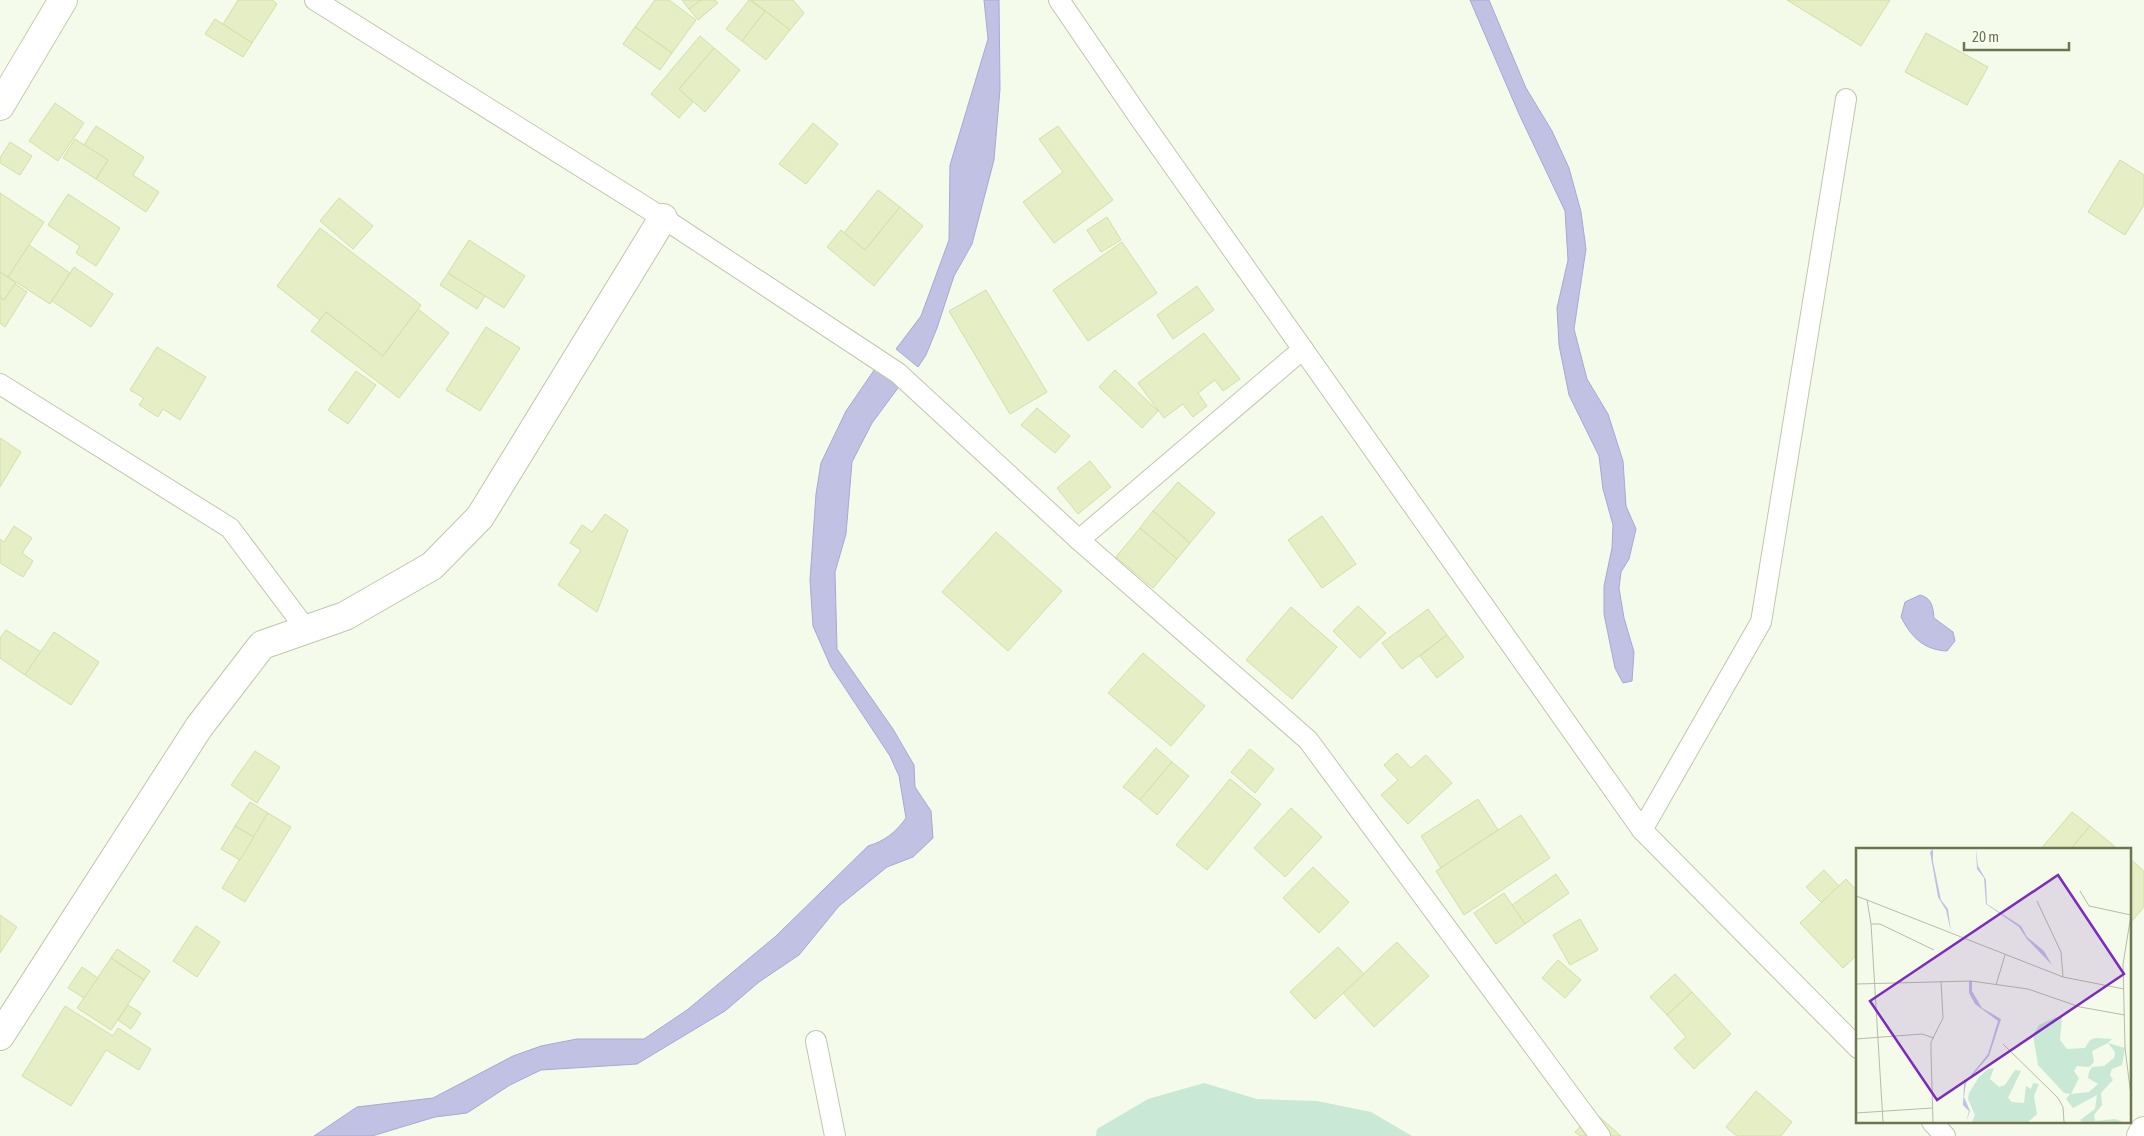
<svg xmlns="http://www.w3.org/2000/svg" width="2144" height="1136" viewBox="0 0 2144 1136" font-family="'Asap Condensed',sans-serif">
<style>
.green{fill:#c9e8d6}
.water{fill:#c0c1e3;stroke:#a7a9d4}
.building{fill:#e5eec4;stroke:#d4dfa6}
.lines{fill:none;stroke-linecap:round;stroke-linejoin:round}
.lane-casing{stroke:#c1c7ab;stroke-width:22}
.street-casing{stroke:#c1c7ab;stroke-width:30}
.secondary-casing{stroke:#c5cdac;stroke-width:30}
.lane{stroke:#fff;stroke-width:20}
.street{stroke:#fff;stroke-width:28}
.secondary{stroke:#fff;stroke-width:28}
.inset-road{fill:none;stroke:#b6bda3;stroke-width:1}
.view{fill:#7b2cbf;fill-opacity:0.15;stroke:#7b2cbf;stroke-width:2.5}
.inset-edge{fill:none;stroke:#6e744f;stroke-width:2.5}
</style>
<rect width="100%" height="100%" fill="#f4fbea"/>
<!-- green -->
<path class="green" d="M1204 1083 1257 1099 1317 1101 1371 1112 1412 1136H1096L1097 1129 1148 1099Z"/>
<!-- water -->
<g class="water">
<path d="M984 0H999L1000 89 994 160 972 244 954 276 937 328 926 355 918 367 896 349 921 316 949 240 950 165 988 39Z"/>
<path d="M1470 0H1489L1526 88 1552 131 1569 168 1581 212 1586 249 1574 329 1587 379 1608 414 1623 461 1626 506 1636 529 1629 559 1621 572 1619 588 1624 618 1634 652 1632 681 1623 683 1615 668 1604 614V586L1612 548 1613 525 1603 489 1599 456 1569 395 1559 345 1557 308 1568 260 1565 211 1519 114Z"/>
<path d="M879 363 901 384 872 423 852 462 846 534 835 572 837 649 893 729 914 765 915 787 931 811 933 838 913 857 887 867 839 906 799 955 759 982 725 1011 637 1064 541 1070 510 1085 467 1113 435 1117 372 1136H314L357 1107 433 1098 513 1056 541 1046 577 1039H644L687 1010 776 936 868 846C885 841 896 832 906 818L899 776 890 756 831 667 813 626 810 580 816 494 821 463 846 411Z"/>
<path d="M1920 595C1932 598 1933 607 1934 618L1953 632 1955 641 1947 651C1924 650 1911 637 1901 617L1905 602Z"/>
</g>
<!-- building -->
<g class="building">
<path d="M238 0H272L277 4 252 43 223 24Z"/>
<path d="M655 0H669L696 20 672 53 635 27Z"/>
<path d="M682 0H701L689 9Z"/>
<path d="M701 0H715L718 3 698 20 689 9Z"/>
<path d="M749 0 765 11 742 41 726 29Z"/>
<path d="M751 0H793L804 13 790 30Z"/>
<path d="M1787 0H1890L1861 46Z"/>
<path d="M765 11 790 30 766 60 742 41Z"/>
<path d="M215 19 252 43 243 57 205 34Z"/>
<path d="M635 27 672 53 660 70 623 44Z"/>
<path d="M1926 33 1988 67 1967 105 1905 72Z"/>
<path d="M700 36 714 48 679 89 693 102 679 118 651 94Z"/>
<path d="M714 48 740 70 705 112 679 89Z"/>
<path d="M55 103 84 123 58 161 29 141Z"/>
<path d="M813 123 838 144 806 184 779 164Z"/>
<path d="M96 126 144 157 133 175 159 192 146 212 96 179 108 160 84 145Z"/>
<path d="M1058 126 1113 200 1054 243 1023 202 1063 172 1039 139Z"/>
<path d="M75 139 108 160 96 179 63 158Z"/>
<path d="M10 142 32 156 20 175 0 163V158Z"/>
<path d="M2120 160 2144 175V205L2125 235 2088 212Z"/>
<path d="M878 190 900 207 865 250 844 233Z"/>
<path d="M0 193 44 222 8 277 0 272Z"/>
<path d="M68 194 120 228 96 266 76 253 80 246 48 225Z"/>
<path d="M339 198 373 226 353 249 320 221Z"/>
<path d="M900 207 923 226 874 286 827 247 841 230 865 250Z"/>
<path d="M1107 217 1121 240 1101 252 1087 230Z"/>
<path d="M320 228 421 305 383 356 326 312 320 320 277 286Z"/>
<path d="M469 240 525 276 504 308 448 273Z"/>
<path d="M1122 242 1157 293 1088 341 1053 290Z"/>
<path d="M29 245 70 273 50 304 8 277Z"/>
<path d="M74 267 113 294 91 327 52 301Z"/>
<path d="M0 272 16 283 4 300 0 297Z"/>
<path d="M448 273 485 296 477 309 440 285Z"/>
<path d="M15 284 27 292 5 327 0 323V297L4 300Z"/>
<path d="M1197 286 1214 310 1173 339 1157 315Z"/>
<path d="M986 290 1047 392 1010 414 949 311Z"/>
<path d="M418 309 449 333 399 398 311 331 326 312 383 356Z"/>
<path d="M486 327 520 348 480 411 446 390Z"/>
<path d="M1204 333 1240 379 1223 391 1215 380 1198 393 1207 406 1193 417 1183 404 1164 418 1138 383Z"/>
<path d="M157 347 206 377 180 420 163 409 158 417 139 405 144 398 130 390Z"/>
<path d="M1115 370 1158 411 1142 428 1099 387Z"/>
<path d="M356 371 376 385 348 424 328 410Z"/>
<path d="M1037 408 1070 436 1055 453 1021 425Z"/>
<path d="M0 438 21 452 0 487Z"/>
<path d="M1090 461 1111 487 1078 514 1057 488Z"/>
<path d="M1178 482 1215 513 1190 543 1153 511Z"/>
<path d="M1153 511 1190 543 1177 559 1140 528Z"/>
<path d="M605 514 628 530 597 612 558 585 581 550 570 543 582 525 592 532Z"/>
<path d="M1322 516 1356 564 1322 588 1288 540Z"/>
<path d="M14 526 32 538 22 553 33 561 23 577 0 563V539L4 542Z"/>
<path d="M1140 528 1177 559 1153 588 1116 557Z"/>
<path d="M996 532 1062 591 1008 651 942 592Z"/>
<path d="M1358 606 1386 633 1360 658 1333 631Z"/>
<path d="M1291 607 1337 647 1292 699 1246 660Z"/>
<path d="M1428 609 1447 635 1402 669 1382 643Z"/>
<path d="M6 630 41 652 25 675 0 658V638Z"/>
<path d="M54 632 99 662 71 705 25 675Z"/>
<path d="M1447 635 1464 657 1437 678 1420 656Z"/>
<path d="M1143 653 1205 706 1171 746 1108 693Z"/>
<path d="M1156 748 1172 762 1140 800 1123 787Z"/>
<path d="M1250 749 1274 769 1255 793 1231 772Z"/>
<path d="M255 751 280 767 257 803 231 785Z"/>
<path d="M1397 753 1411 768 1426 755 1452 783 1408 824 1381 795 1398 780 1384 765Z"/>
<path d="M1172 762 1189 776 1157 815 1140 800Z"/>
<path d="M1230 779 1261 804 1207 870 1176 845Z"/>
<path d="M1478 799 1498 830 1441 868 1421 836Z"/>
<path d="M250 802 268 813 254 837 235 826Z"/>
<path d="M1291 808 1322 837 1285 877 1254 848Z"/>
<path d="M2072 812 2090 826 2070 850H2040Z"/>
<path d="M268 813 291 827 245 902 222 888Z"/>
<path d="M1521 815 1550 858 1464 915 1436 871Z"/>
<path d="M235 826 254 837 240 860 221 849Z"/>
<path d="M2090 826 2119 850H2070Z"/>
<path d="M2130 859 2144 871V907L2130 923Z"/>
<path d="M1313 867 1349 902 1319 933 1283 898Z"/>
<path d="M1824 870 1839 886 1822 903 1806 887Z"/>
<path d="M1556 874 1569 893 1525 924 1512 905Z"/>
<path d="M1846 879 1858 892V954L1843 968 1800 923Z"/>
<path d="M1504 893 1525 924 1496 944 1474 913Z"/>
<path d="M0 915 17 927 0 953Z"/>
<path d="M1580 919 1598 950 1570 965 1553 935Z"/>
<path d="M196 926 220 942 197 977 173 961Z"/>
<path d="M1397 942 1429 976 1374 1027 1343 993Z"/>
<path d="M1338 947 1364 974 1315 1019 1290 992Z"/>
<path d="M117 949 150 971 144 980 111 958Z"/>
<path d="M111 958 144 980 111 1030 77 1008Z"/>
<path d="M1558 960 1581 980 1565 998 1542 978Z"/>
<path d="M82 967 98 978 84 998 68 988Z"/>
<path d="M1675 974 1692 992 1667 1015 1650 997Z"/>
<path d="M1692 992 1731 1034 1694 1069 1674 1048 1686 1037 1667 1015Z"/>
<path d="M128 1005 141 1013 131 1029 118 1020Z"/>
<path d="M65 1006 113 1036 118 1028 151 1049 139 1070 106 1050 71 1106 22 1076Z"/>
<path d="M1756 1091 1792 1122 1781 1136H1737L1726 1127Z"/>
<path d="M1594 1112 1621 1136H1580L1575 1132Z"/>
</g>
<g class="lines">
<!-- lane casing -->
<g class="lane-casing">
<g id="lane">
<path d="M315 0 663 218 898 373 1079 540 1308 740 1600 1136"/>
<path d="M1059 0 1139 117 1642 830 1858 1048"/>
<path d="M0 384 230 528 306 629"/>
<path d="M1079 540 1303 349"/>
<path d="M1642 830 1761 622 1846 99"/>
<path d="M816 1041 835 1136"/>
<path d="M1932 1122 1945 1136"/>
</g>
</g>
<!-- street casing -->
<g class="street-casing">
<path id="street" d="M0 1036 199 727 262 645 345 616 432 566 480 517 663 218"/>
</g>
<!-- secondary casing -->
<g class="secondary-casing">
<g id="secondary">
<path d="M0 106 63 0"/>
<path d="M2141 1136 2144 1131"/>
</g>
</g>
<!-- lane -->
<use href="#lane" class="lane"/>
<!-- street -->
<use href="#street" class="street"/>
<!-- secondary -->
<use href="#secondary" class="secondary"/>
</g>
<!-- overview -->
<g transform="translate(1856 848)">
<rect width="275" height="275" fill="#f4fbea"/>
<path d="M200 169H206L204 192 211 201 229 200 234 192 240 190 256 191 252 195 269 200 266 217 256 221 254 227 257 232 245 245 246 257 238 267 239 273 259 271 267 274H227L224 272 239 261 241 247 217 260 210 251 214 246 208 245 182 217 177 187 183 177ZM252 195 259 204 258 210 248 218 236 219 233 224 232 230 242 236 233 244 215 246 223 230 218 223 221 218 233 219 238 214 236 203ZM138 220 134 231 143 239 149 237 159 222 165 223 152 250 156 254 168 255 170 238 175 241 177 235 183 236 178 248 181 266 172 274H116L119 267 112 251 113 245 123 229 132 221Z" fill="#c9e8d6" fill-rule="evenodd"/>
<path d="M77 1V13L85 52 92 61 95 84 90 62 82 49 74 4ZM120 1 122 18 130 32 131 56 165 78 171 89 188 103 196 117 171 91 163 79 130 56 128 30 121 21ZM113 133H116V143L126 160 145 171 133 208 110 235 108 249 114 263 110 274 113 263 107 257 108 236 132 206 142 173 119 156 113 145Z" fill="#c0c1e3"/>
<path class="inset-road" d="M224 43 233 58 275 67M0 48 11 52 15 76 27 274M11 52 207 129 268 141M181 53 205 104 207 129M275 67 267 116 269 200 275 248M15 76H24L78 102M0 136 115 133 172 141 224 159 269 167M140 137 149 107M0 191 66 186 78 190M147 196 202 250 207 259 208 274M0 265 76 260M77 274 75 205V194L87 170 85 133"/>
<path class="view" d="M202 27 268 126 81 252 14 153Z"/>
<rect width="275" height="275" class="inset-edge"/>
</g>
<!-- scale -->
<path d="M1964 42v8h105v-8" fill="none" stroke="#6e744f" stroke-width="2.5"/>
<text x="1972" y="42" font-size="15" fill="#6e744f" stroke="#f8fef1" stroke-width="4" paint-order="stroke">20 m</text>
</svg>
